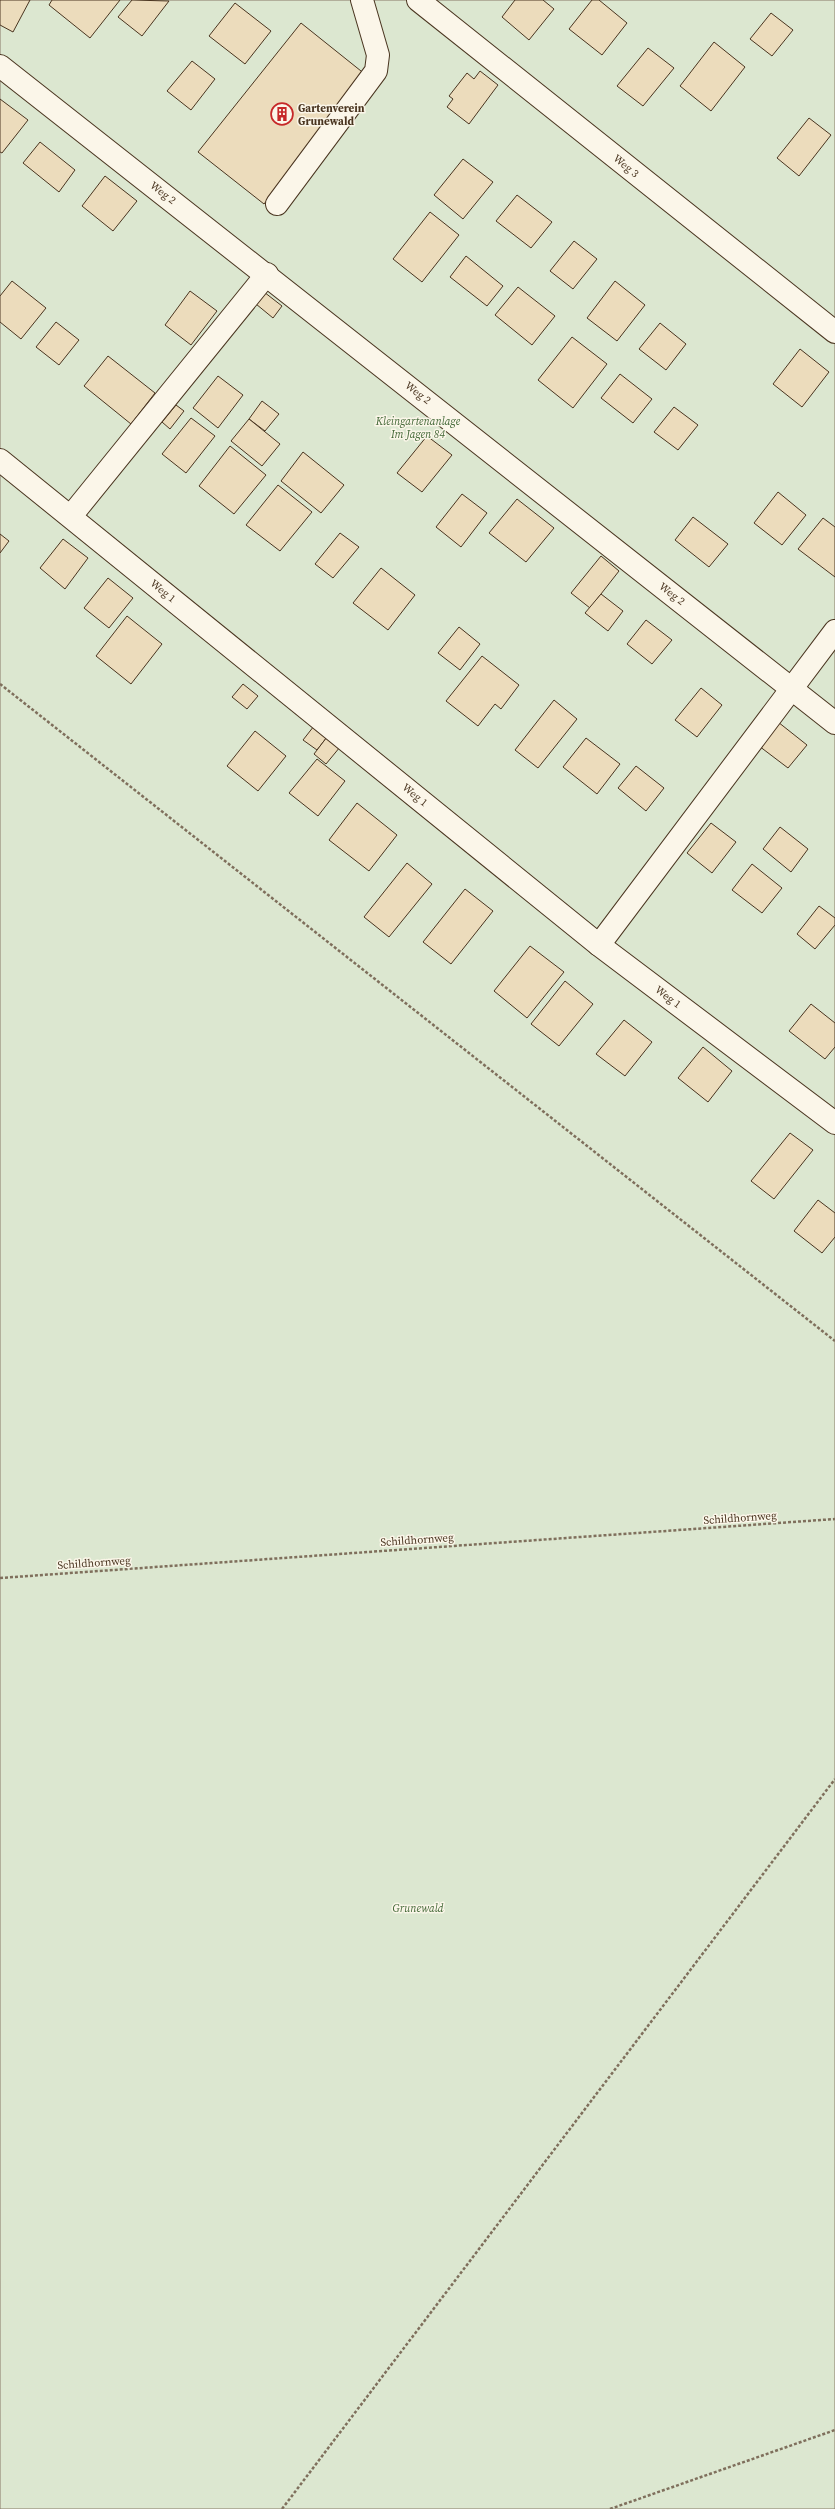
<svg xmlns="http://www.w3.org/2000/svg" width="835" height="2509" viewBox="0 0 835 2509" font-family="'Source Serif 4',serif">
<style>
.green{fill:#dce7d0;stroke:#887966}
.building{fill:#ecdcbc;stroke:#4a3520}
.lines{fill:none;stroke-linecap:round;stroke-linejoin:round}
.minor-casing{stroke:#4a3520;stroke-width:24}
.path{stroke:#7f6f5c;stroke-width:2.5;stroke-dasharray:3 2;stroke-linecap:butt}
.minor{stroke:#fbf6e9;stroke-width:22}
.labels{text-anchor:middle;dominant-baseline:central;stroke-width:3;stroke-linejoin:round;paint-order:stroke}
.poi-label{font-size:11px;font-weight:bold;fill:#4a3520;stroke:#fbf6e9;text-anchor:start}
.street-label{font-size:11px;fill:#4a3520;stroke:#fbf6e9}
.park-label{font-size:11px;font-style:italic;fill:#436837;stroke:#fbf6e9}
</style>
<rect width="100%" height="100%" fill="#fbf6e9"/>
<!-- green -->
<rect class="green" x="0" y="0" width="835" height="2509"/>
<!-- building -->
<g class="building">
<path d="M0 0H30L13 32 0 25Z"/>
<path d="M52 0H120L90 38 49 5Z"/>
<path d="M132 0 169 1 142 36 118 17Z"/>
<path d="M515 0H543L554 9 529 40 502 17Z"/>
<path d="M592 0H599L627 23 602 55 569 29Z"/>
<path d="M235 3 271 31 245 64 209 36Z"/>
<path d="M771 13 793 30 772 56 750 39Z"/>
<path d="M301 23 366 75 264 204 198 152Z"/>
<path d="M714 42 745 67 711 111 680 86Z"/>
<path d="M648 48 674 68 643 106 617 86Z"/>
<path d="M192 61 215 79 191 110 167 91Z"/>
<path d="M480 71 498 85 469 124 447 107 453 99 449 96 467 73 474 79Z"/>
<path d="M0 99 28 120 2 153 0 152Z"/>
<path d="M809 118 831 135 799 176 777 158Z"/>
<path d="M40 142 75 170 59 192 23 163Z"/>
<path d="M463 159 493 182 463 219 434 195Z"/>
<path d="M105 176 137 201 113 231 82 206Z"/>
<path d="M517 195 552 222 531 248 496 221Z"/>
<path d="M430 212 459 235 422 282 393 259Z"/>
<path d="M574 241 597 259 573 289 550 271Z"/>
<path d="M466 256 503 286 487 306 450 277Z"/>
<path d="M12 281 46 308 21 339 0 322V296Z"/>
<path d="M615 281 645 305 617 341 587 318Z"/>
<path d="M518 287 555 316 532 345 495 315Z"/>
<path d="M190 291 217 311 191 345 165 325Z"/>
<path d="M264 292 282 306 273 318 256 304Z"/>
<path d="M56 322 79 340 59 365 36 347Z"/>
<path d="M660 323 686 344 666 370 639 349Z"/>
<path d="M572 337 607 364 573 408 538 380Z"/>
<path d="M800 349 829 372 802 407 773 384Z"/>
<path d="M108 356 155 393 131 424 84 386Z"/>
<path d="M620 374 652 399 633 423 601 398Z"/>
<path d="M218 376 243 395 218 428 193 408Z"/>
<path d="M262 401 279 414 265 431 249 419Z"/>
<path d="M176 405 184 411 170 429 162 422Z"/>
<path d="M674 407 698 425 678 450 654 432Z"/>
<path d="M191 418 215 436 186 473 162 454Z"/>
<path d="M249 419 280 444 262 466 231 441Z"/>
<path d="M427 436 452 455 422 492 397 473Z"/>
<path d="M230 446 266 475 234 514 199 486Z"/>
<path d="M303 452 344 485 321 513 281 481Z"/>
<path d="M278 485 312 512 280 551 246 525Z"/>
<path d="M778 492 806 515 782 545 754 523Z"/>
<path d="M462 494 487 513 461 547 436 527Z"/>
<path d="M517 499 554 528 526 562 489 533Z"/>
<path d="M693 517 728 544 709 567 675 540Z"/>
<path d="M823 518 835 527V577L798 549Z"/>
<path d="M340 533 359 547 333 578 315 564Z"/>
<path d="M0 534 9 541 0 553Z"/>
<path d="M63 539 88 558 65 589 40 568Z"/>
<path d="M601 556 619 571 590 608 571 593Z"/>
<path d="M381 568 415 595 388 630 353 603Z"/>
<path d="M108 578 133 598 109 628 84 608Z"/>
<path d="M601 594 623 611 608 631 585 613Z"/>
<path d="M127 616 162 644 131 684 96 656Z"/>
<path d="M646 620 672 640 652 664 627 644Z"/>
<path d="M459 627 480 644 460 670 438 653Z"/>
<path d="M482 656 519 685 501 709 495 704 478 726 446 701Z"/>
<path d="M243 684 258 696 247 709 232 697Z"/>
<path d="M701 688 722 705 697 737 675 720Z"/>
<path d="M554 700 577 719 538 768 515 750Z"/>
<path d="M778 722 807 745 788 768 759 746Z"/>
<path d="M314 726 327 737 317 750 303 740Z"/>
<path d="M255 731 286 756 258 791 227 766Z"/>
<path d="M327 737 340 747 326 764 314 754Z"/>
<path d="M586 738 620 764 597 794 563 767Z"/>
<path d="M317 759 345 781 318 816 289 793Z"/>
<path d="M636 766 664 788 646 811 618 788Z"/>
<path d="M357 803 397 835 369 871 329 840Z"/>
<path d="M711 823 736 842 712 873 687 853Z"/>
<path d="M780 827 808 849 791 872 763 849Z"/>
<path d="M407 863 432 884 389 937 364 917Z"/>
<path d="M752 864 782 888 762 913 732 890Z"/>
<path d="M465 889 493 911 451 964 423 942Z"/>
<path d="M819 906 835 918V925L815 949 797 934Z"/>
<path d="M530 946 564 972 527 1018 494 991Z"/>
<path d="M565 981 593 1004 559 1046 531 1024Z"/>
<path d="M811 1004 835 1023V1047L825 1059 789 1031Z"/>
<path d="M624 1020 652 1042 625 1076 596 1054Z"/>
<path d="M703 1047 732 1071 708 1102 678 1078Z"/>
<path d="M790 1133 813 1150 774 1199 751 1181Z"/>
<path d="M818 1200 835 1213V1237L822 1253 794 1231Z"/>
</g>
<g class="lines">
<!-- minor casing -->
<g class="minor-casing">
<g id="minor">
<path d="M418 0 835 332"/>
<path d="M0 66 835 723"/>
<path d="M277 204 376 71 378 55 362 0"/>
<path d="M0 460 599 945 835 1123"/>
<path d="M71 516 267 274"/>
<path d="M599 945 835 631"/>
</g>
</g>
<!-- path -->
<g class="path">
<path d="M0 684 835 1341"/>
<path d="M0 1578 835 1519"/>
<path d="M282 2509 835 1779"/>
<path d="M610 2509 835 2430"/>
</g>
<!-- minor -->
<use href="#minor" class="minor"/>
</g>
<!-- icons -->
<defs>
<g id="building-ring" transform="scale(1.15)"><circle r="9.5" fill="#fbf6e9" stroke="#c62828" stroke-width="1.5"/><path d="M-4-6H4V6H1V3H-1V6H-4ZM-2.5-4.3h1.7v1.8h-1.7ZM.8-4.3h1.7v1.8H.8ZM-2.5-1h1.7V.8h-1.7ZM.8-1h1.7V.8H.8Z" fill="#c62828"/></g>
</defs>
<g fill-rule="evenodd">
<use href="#building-ring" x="282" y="114"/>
</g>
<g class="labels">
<!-- poi labels -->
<g class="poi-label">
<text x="298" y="108">Gartenverein<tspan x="298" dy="13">Grunewald</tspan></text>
</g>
<!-- street labels -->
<g class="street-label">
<text transform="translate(626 166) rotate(39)">Weg 3</text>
<text transform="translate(163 193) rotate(38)">Weg 2</text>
<text transform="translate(418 393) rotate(38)">Weg 2</text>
<text transform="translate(163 591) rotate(39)">Weg 1</text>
<text transform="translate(672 594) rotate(38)">Weg 2</text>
<text transform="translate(415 795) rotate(39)">Weg 1</text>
<text transform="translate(668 997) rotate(37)">Weg 1</text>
<text transform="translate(740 1518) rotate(-4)">Schildhornweg</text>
<text transform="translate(417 1540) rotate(-4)">Schildhornweg</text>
<text transform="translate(94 1563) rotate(-4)">Schildhornweg</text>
</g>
<!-- park labels -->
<g class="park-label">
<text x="418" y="421">Kleingartenanlage<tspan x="418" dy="13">Im Jagen 84</tspan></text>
<text x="418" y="1908">Grunewald</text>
</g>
</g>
</svg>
